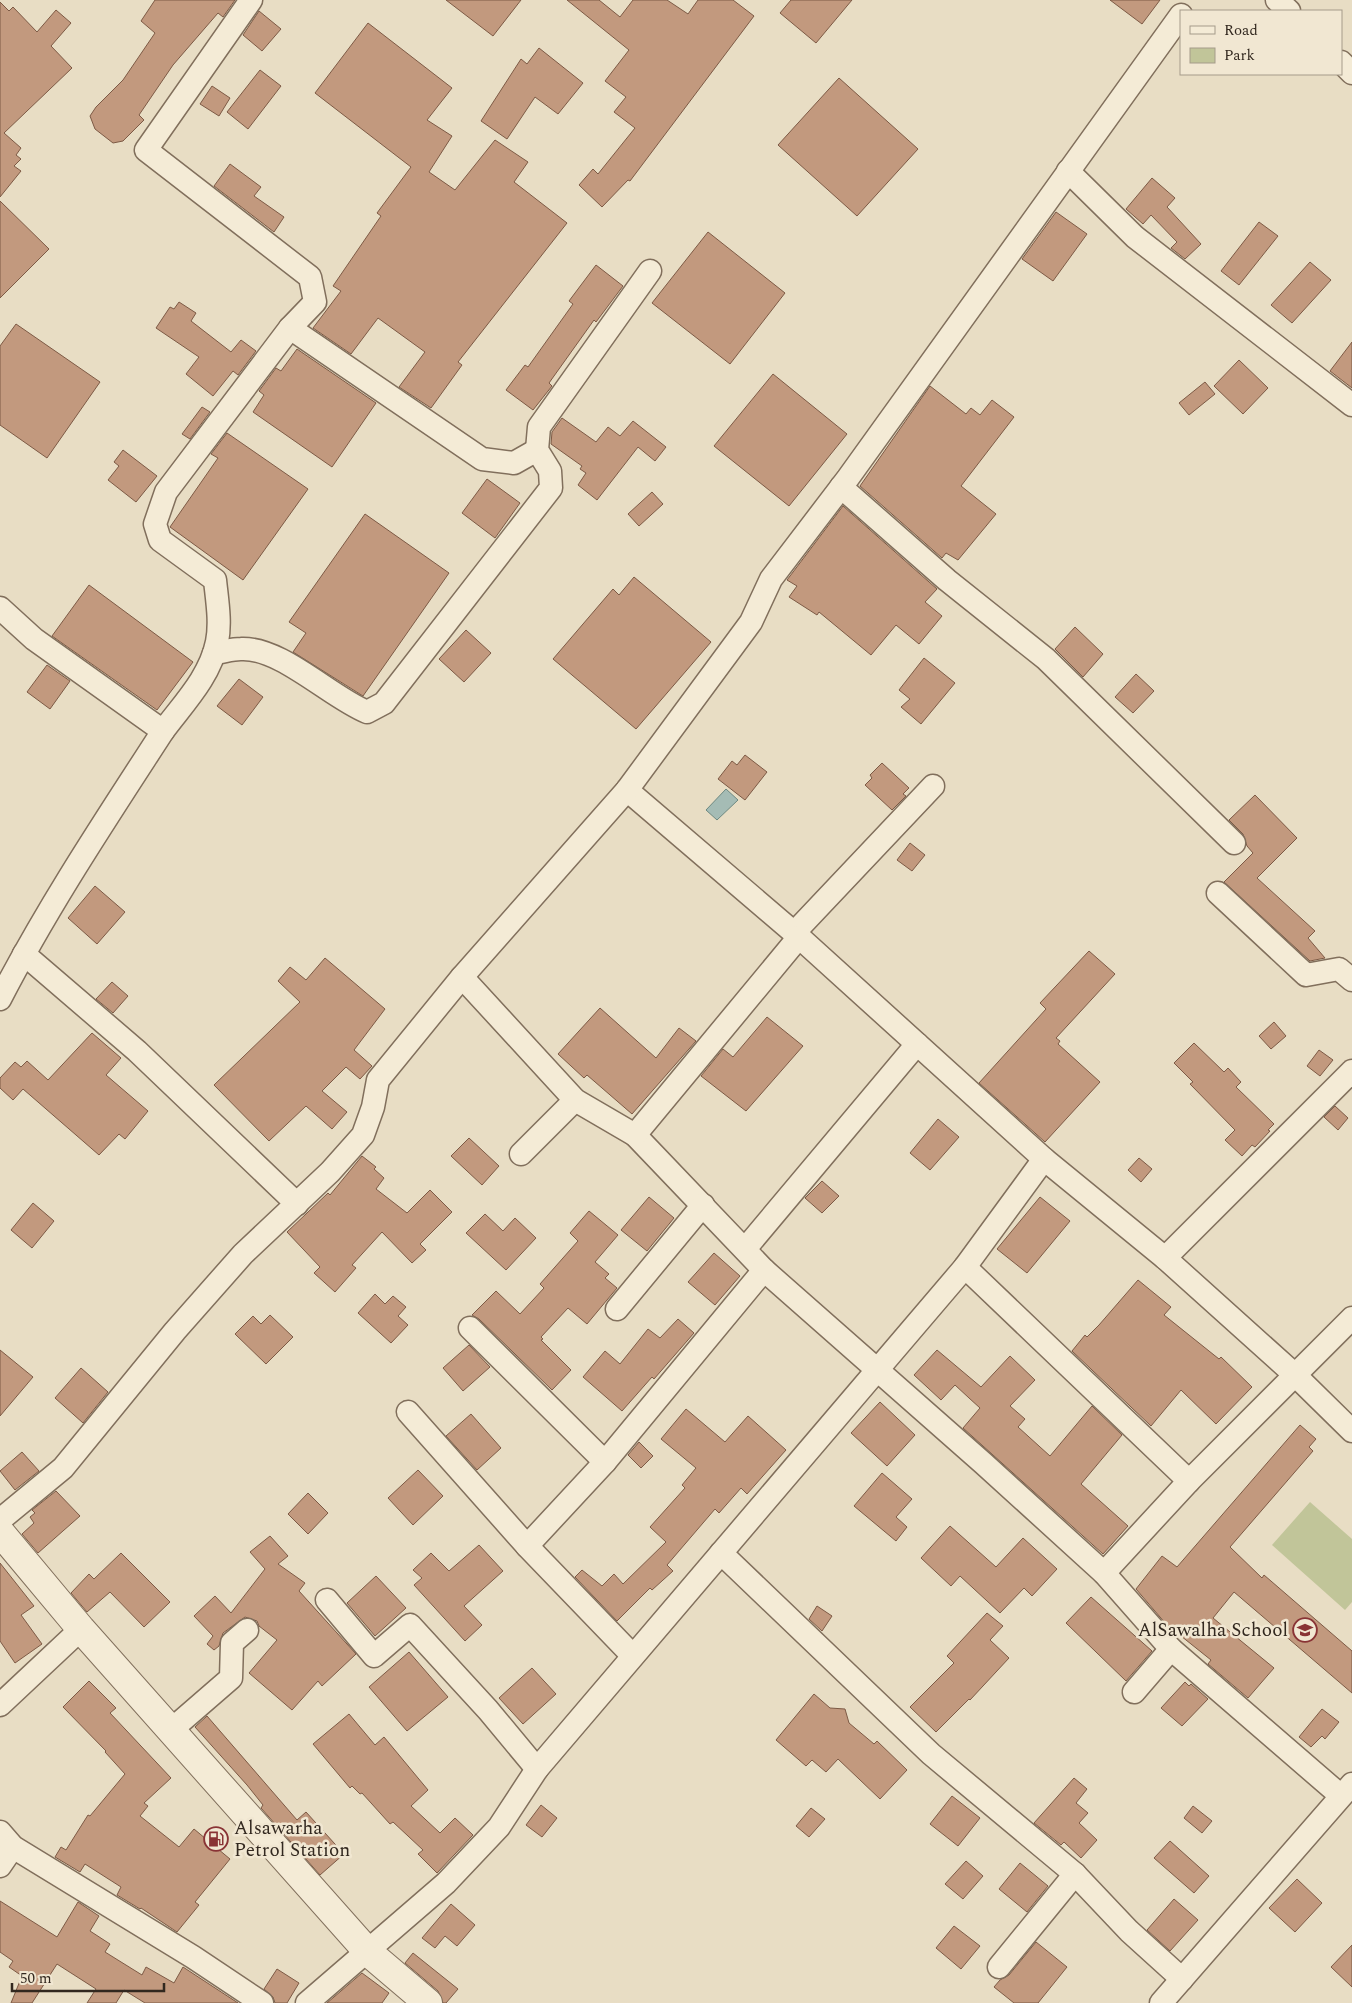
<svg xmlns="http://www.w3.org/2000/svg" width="1352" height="2003" viewBox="0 0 1352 2003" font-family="Spectral,serif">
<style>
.green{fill:#c1c599}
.water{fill:#a5bcb5;stroke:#6d8981}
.building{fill:#c2997e;stroke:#7d5a45}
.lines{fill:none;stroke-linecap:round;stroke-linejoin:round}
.minor-casing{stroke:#816f5c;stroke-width:25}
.tertiary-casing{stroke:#816f5c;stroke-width:30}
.minor{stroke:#f4ebd6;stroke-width:22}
.tertiary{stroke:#f4ebd6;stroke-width:28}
.labels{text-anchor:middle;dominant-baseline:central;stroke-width:5;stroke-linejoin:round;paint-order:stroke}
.poi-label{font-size:19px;fill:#32281f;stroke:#f1e7d2;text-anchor:end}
</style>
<rect width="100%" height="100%" fill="#e8ddc4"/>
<!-- green -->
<path class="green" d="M1310 1502 1352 1539V1602L1345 1610 1272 1545Z"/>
<!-- water -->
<path class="water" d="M726 789 738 800 717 820 706 810Z"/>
<!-- building -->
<g class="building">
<path d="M155 0H235L223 17 218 13 173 65 139 115 144 120 123 141 113 143 95 129 90 116 96 107 123 80 155 33 141 21Z"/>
<path d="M446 0H521L493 36Z"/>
<path d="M567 0H599L620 17 633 0H667L688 14 698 0H733L754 16 630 181 628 180 602 207 579 185 593 169 598 174 635 128 614 112 626 97 605 81 629 50Z"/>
<path d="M791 0H852L816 43 780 13Z"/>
<path d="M1110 0H1160L1142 24Z"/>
<path d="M0 2 9 11 13 7 37 32 56 10 71 23 51 46 72 68 4 133 21 148 16 155 21 159 14 166 21 171 0 197Z"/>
<path d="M259 11 281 29 262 51 243 35Z"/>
<path d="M368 23 452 88 427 120 452 136 429 172 455 190 495 140 528 162 514 182 567 223 458 362 462 365 431 408 399 387 425 352 378 318 351 354 313 328 341 291 333 286 381 216 377 213 411 167 315 93Z"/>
<path d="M539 48 583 83 558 114 535 97 507 139 481 121 521 59 527 64Z"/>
<path d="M260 70 281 86 248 129 227 112Z"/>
<path d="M839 78 918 149 857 216 778 145Z"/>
<path d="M212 86 230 98 219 116 200 104Z"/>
<path d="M230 164 261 187 254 196 284 217 274 232 214 186Z"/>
<path d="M1152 178 1175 198 1167 207 1201 244 1185 259 1171 248 1177 242 1151 215 1143 224 1126 209Z"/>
<path d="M0 201 49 249 0 298Z"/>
<path d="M1056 212 1087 234 1053 281 1022 259Z"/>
<path d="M1259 222 1278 236 1239 285 1221 271Z"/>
<path d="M708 232 785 293 730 364 652 303Z"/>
<path d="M1310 262 1331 280 1292 323 1271 305Z"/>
<path d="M596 265 623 286 596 322 594 320 549 383 552 386 533 410 506 390 525 365 528 367 573 304 569 301Z"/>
<path d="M179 302 196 313 191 321 231 352 241 340 256 351 238 375 233 371 213 396 186 374 199 357 156 328 170 307 174 309Z"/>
<path d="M16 324 100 382 47 458 0 425V346Z"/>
<path d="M1352 342V388L1330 371Z"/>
<path d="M297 349 376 403 332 467 253 412 264 395 259 391 276 368 281 371Z"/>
<path d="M1239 360 1268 388 1243 414 1214 386Z"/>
<path d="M773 374 847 434 789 506 714 446Z"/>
<path d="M1205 382 1215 394 1189 415 1179 403Z"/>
<path d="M930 386 966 414 971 408 980 415 992 400 1014 417 961 486 996 514 958 560 946 553 942 558 860 486Z"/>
<path d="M202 407 210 412 190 439 182 434Z"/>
<path d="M562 418 596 442 608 427 620 436 633 421 666 447 655 461 638 447 597 500 578 485 586 473 580 469 582 466 551 444 552 432Z"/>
<path d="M227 433 308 489 243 580 170 527 218 458 211 454Z"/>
<path d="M123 450 157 476 136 502 108 480 119 466 114 462Z"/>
<path d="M487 479 520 503 495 538 462 513Z"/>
<path d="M652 492 663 504 639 526 628 514Z"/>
<path d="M843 506 937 589 925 602 942 616 919 644 896 625 871 655 819 612 817 615 789 597 797 586 787 580Z"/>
<path d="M365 514 449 573 363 696 293 652 306 633 289 622Z"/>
<path d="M634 577 711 642 636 729 553 659 613 589 619 595Z"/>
<path d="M89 585 193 662 157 710 52 636Z"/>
<path d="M1075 627 1103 654 1083 677 1055 649Z"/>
<path d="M466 630 491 653 464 682 439 659Z"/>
<path d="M924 658 955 683 921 724 901 707 910 699 899 690Z"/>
<path d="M47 665 70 681 50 709 27 692Z"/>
<path d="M1136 674 1154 691 1133 713 1115 697Z"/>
<path d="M239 679 263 697 242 725 217 706Z"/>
<path d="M745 755 767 772 745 800 718 779 732 761 737 765Z"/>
<path d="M882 763 909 788 903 794 906 796 892 810 865 785 872 778 870 775Z"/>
<path d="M1255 795 1297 838 1257 878 1315 931 1308 938 1325 958 1310 961 1224 882 1253 853 1247 846 1243 834 1229 820Z"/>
<path d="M910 843 925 855 912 871 897 860Z"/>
<path d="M95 886 125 912 97 944 68 918Z"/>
<path d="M1089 951 1115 974 1056 1038 1060 1041 1058 1044 1100 1082 1045 1142 979 1083 1046 1009 1040 1003Z"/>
<path d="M325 958 385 1009 354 1050 372 1066 360 1079 346 1067 322 1091 347 1112 332 1129 306 1106 269 1141 214 1085 300 1002 278 981 290 967 306 980Z"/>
<path d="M112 982 128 996 113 1013 96 999Z"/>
<path d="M600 1008 656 1058 679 1028 696 1041 632 1114 587 1075 584 1078 558 1054Z"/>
<path d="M767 1017 803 1046 746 1111 701 1076 723 1049 733 1057Z"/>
<path d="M1274 1022 1286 1036 1271 1049 1259 1036Z"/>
<path d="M92 1033 121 1058 106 1075 148 1111 125 1139 119 1134 99 1155 23 1089 13 1100 0 1088V1078L15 1062 21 1067 27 1061 48 1080Z"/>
<path d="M1194 1043 1224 1072 1228 1068 1241 1082 1236 1087 1274 1124 1268 1130 1270 1131 1255 1147 1252 1145 1242 1156 1225 1140 1235 1130 1190 1084 1193 1082 1174 1063Z"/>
<path d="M1319 1050 1333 1060 1320 1076 1307 1066Z"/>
<path d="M1335 1106 1348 1118 1338 1130 1324 1117Z"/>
<path d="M938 1119 959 1137 930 1170 910 1153Z"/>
<path d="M469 1138 499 1166 482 1185 451 1156Z"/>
<path d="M362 1156 376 1167 374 1169 384 1178 376 1189 407 1213 430 1190 452 1212 420 1244 426 1250 412 1263 382 1232 352 1265 356 1268 335 1292 314 1273 320 1267 287 1232 328 1193 330 1195Z"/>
<path d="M1139 1158 1152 1169 1141 1182 1128 1170Z"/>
<path d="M822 1181 839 1196 822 1213 805 1198Z"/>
<path d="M649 1197 674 1218 647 1251 621 1230Z"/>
<path d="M1040 1197 1070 1221 1027 1273 997 1249Z"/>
<path d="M33 1203 54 1221 32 1248 11 1230Z"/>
<path d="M589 1211 618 1235 595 1262 609 1274 605 1278 617 1288 587 1324 568 1308 541 1337 543 1339 541 1340 571 1370 552 1390 479 1319 472 1315 496 1291 520 1314 544 1288 540 1284 578 1241 570 1233Z"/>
<path d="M485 1214 503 1231 515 1218 536 1238 506 1270 466 1233Z"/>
<path d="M714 1253 740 1276 715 1305 688 1282Z"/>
<path d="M1138 1280 1171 1307 1164 1315 1219 1359 1221 1357 1252 1387 1216 1424 1181 1390 1151 1426 1072 1351 1085 1335 1087 1337 1099 1325Z"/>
<path d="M375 1294 385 1304 393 1296 406 1307 398 1316 408 1325 391 1343 358 1313Z"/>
<path d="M270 1315 293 1337 266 1364 235 1334 253 1316 261 1324Z"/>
<path d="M678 1319 694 1333 654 1379 652 1377 622 1411 583 1377 605 1351 620 1364 648 1329 660 1338Z"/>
<path d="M469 1345 490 1367 463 1391 443 1368Z"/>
<path d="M0 1350 33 1377 0 1416Z"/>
<path d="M937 1350 981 1387 1010 1356 1035 1380 1010 1406 1025 1419 1018 1427 1050 1456 1092 1406 1122 1435 1081 1484 1128 1526 1103 1554 963 1428 980 1408 969 1398 955 1385 941 1400 914 1375Z"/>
<path d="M81 1368 108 1392 83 1423 55 1398Z"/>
<path d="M880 1402 915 1435 887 1466 851 1433Z"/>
<path d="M686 1409 725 1442 748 1416 786 1450 747 1494 741 1488 719 1513 715 1509 667 1565 673 1571 652 1590 650 1588 617 1621 575 1577 582 1570 602 1586 614 1574 623 1584 666 1542 650 1527 685 1488 682 1485 696 1468 661 1439Z"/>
<path d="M471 1414 501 1448 477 1470 446 1436Z"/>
<path d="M1300 1425 1316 1439 1309 1447 1313 1451 1230 1547 1262 1578 1264 1575 1352 1651V1693L1234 1592 1213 1618 1274 1668 1248 1698 1208 1664 1211 1660 1166 1624 1136 1589 1162 1556 1177 1567Z"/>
<path d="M639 1442 653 1456 641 1468 628 1455Z"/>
<path d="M22 1452 39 1471 15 1490 0 1471Z"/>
<path d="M418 1470 443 1496 413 1525 388 1498Z"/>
<path d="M882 1473 912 1499 896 1517 907 1527 896 1541 854 1506Z"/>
<path d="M56 1491 80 1516 38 1553 22 1534 34 1523 30 1517 35 1513 32 1510Z"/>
<path d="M308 1493 328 1513 308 1534 288 1514Z"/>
<path d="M950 1526 996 1567 1023 1538 1057 1569 1032 1596 1024 1588 1000 1613 960 1576 951 1586 921 1558Z"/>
<path d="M270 1536 288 1556 278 1564 305 1583 299 1591 356 1654 322 1686 318 1681 292 1710 249 1673 277 1640 259 1626 257 1621 245 1617 223 1633 219 1646 214 1650 207 1644 213 1636 194 1616 215 1596 231 1613 265 1569 250 1552Z"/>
<path d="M479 1545 503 1571 464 1606 482 1625 465 1641 414 1585 422 1578 413 1570 431 1553 449 1571Z"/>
<path d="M121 1553 170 1602 144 1627 110 1592 87 1612 71 1593 89 1574 94 1579Z"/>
<path d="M0 1563 34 1606 21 1615 42 1644 15 1663 0 1641Z"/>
<path d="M376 1576 406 1608 375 1636 347 1603Z"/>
<path d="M1091 1597 1152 1651 1126 1681 1066 1623Z"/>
<path d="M817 1606 832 1616 822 1631 809 1619Z"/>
<path d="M987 1613 1003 1626 990 1640 1009 1658 970 1700 969 1699 936 1732 910 1707 954 1663 947 1656Z"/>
<path d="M409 1652 448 1697 407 1731 369 1687Z"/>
<path d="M532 1668 556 1694 523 1724 499 1698Z"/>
<path d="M89 1681 116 1708 110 1713 171 1778 144 1803 148 1806 140 1816 179 1847 194 1829 230 1859 195 1902 199 1905 177 1932 141 1908 140 1909 117 1895 121 1887 85 1864 80 1872 55 1857 61 1847 66 1850 88 1815 90 1816 125 1774 105 1752 106 1751 63 1707Z"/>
<path d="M1185 1682 1189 1686 1191 1684 1208 1699 1182 1726 1161 1708Z"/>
<path d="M814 1694 830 1708 845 1709 849 1723 874 1744 877 1741 907 1770 880 1799 838 1759 826 1772 812 1760 806 1766 776 1740Z"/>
<path d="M1322 1709 1339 1722 1325 1739 1322 1736 1311 1747 1299 1737Z"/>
<path d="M349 1714 375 1745 384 1737 428 1790 411 1806 440 1833 455 1818 473 1835 437 1873 418 1854 423 1850 393 1822 390 1824 362 1793 360 1794 352 1786 350 1788 313 1744Z"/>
<path d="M207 1716 297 1820 306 1812 344 1854 320 1875 261 1808 263 1805 247 1785 195 1727Z"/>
<path d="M1074 1778 1087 1789 1076 1803 1088 1813 1079 1823 1097 1840 1081 1858 1064 1842 1061 1845 1034 1823Z"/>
<path d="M952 1796 980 1818 958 1846 930 1824Z"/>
<path d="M541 1805 557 1818 542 1837 526 1825Z"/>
<path d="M1193 1806 1212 1821 1202 1833 1184 1818Z"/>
<path d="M811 1808 825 1819 809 1837 796 1826Z"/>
<path d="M1170 1841 1209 1876 1194 1893 1154 1858Z"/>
<path d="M966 1861 983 1876 963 1899 945 1884Z"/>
<path d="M1020 1863 1048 1886 1027 1912 999 1889Z"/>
<path d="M1297 1879 1322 1903 1295 1932 1269 1908Z"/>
<path d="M1174 1899 1198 1920 1170 1951 1147 1930Z"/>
<path d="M0 1901 57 1937 78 1902 99 1916 90 1931 110 1944 105 1952 142 1975 146 1967 174 1983 183 1967 238 2003H145L124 1990 116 2003H87L96 1989 57 1964 32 2003H11L22 1976 9 1967 13 1961 0 1952Z"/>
<path d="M451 1904 475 1925 457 1946 445 1936 435 1948 422 1938Z"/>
<path d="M954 1926 980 1946 961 1969 936 1948Z"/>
<path d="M1036 1942 1067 1967 1038 2003H1014L994 1987 1000 1980 1009 1975Z"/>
<path d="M1352 1945V1987L1331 1967Z"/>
<path d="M413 1953 458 1989 446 2003H443L438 1991 405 1963Z"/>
<path d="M277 1969 299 1983 287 2003H275L273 1997 264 1989Z"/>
<path d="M362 1973 389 1993 382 2003H327Z"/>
</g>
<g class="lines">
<!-- minor casing -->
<g class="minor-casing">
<g id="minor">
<path d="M1277 0 1289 11"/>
<path d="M1341 62 1352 73"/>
<path d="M1068 171 1135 237 1352 405"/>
<path d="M290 328 482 459 514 463 537 450"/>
<path d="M841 487 947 580 1046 659 1234 843"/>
<path d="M0 608 34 639 163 731C183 704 210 677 217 642 221 622 217 600 215 580L160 540 155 524 166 492 290 328 315 302 310 277 146 150 251 0"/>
<path d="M214 653C223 652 232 649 241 649 281 647 330 697 367 712L384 703 551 488 550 471 537 450 539 427 650 271"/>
<path d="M627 790 799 937 1044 1159 1165 1258 1294 1374 1352 1431"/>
<path d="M1218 893 1306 975 1339 969 1352 980"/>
<path d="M794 933 933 786"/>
<path d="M24 954 137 1051 297 1204"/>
<path d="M462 977 575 1100 635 1135 764 1270 983 1463 1104 1573 1171 1649 1340 1795"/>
<path d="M0 999C48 906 106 819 163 731"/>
<path d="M635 1135 799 937"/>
<path d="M521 1154 575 1100"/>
<path d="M745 1249 917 1044"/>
<path d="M1165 1258 1352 1071"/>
<path d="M965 1267 1189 1481"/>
<path d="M617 1309 703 1205"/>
<path d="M470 1328 605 1462"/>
<path d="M408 1412 527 1546 632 1655"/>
<path d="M0 1520 63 1468 175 1331 243 1254 330 1172 363 1135 373 1107 378 1080 462 977 627 790 751 622 771 579 848 478 1181 15"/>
<path d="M527 1546 605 1462 764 1270"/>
<path d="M721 1553 931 1754 1075 1874 1129 1931 1182 1979"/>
<path d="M1104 1573 1189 1481 1352 1318"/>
<path d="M327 1600 374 1656 410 1625 488 1710 537 1769"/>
<path d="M1134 1692 1171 1649"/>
<path d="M0 1705 81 1629"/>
<path d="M171 1730 231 1678 232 1643 247 1630"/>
<path d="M0 1832 13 1847 193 1957 262 2003"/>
<path d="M0 1866 13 1847"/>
<path d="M999 1967 1075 1874"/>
<path d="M307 2003 446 1883 499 1827 537 1769 965 1267 1044 1159"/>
<path d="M1161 2003 1352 1784"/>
</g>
</g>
<!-- tertiary casing -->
<g class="tertiary-casing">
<path id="tertiary" d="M0 1532 81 1629 368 1952 428 2003"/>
</g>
<!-- minor -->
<use href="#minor" class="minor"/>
<!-- tertiary -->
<use href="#tertiary" class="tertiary"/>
</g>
<!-- icons -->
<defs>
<g id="school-ring" transform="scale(1.25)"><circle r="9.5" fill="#f1e7d2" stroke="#893335" stroke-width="1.5"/><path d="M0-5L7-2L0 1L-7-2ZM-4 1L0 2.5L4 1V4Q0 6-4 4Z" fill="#893335"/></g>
<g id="fuel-ring" transform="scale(1.25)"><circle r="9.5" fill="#f1e7d2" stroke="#893335" stroke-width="1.5"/><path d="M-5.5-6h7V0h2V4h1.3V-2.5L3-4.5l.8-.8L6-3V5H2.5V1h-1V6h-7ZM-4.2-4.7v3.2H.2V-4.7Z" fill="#893335"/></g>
</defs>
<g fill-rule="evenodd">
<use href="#school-ring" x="1305" y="1630"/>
<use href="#fuel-ring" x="216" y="1839"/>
</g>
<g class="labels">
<!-- poi labels -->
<g class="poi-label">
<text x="1288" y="1630">AlSawalha School</text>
<text x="234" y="1828" text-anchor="start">Alsawarha<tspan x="234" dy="22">Petrol Station</tspan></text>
</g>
</g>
<!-- legend -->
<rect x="1180" y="10" width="162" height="65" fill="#f1e7d2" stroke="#a59b8a"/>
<rect x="1190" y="26" width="25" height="8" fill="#f4ebd6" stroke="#a59b8a"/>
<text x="1224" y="35" font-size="15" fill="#32281f">Road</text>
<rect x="1190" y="48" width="25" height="15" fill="#c1c599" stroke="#a59b8a"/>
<text x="1224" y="60" font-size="15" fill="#32281f">Park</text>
<!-- scale -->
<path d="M12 1983v8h152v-8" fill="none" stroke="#32281f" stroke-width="2.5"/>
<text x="20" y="1983" font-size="15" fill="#32281f" stroke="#f1e7d2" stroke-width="4" paint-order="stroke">50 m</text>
</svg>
